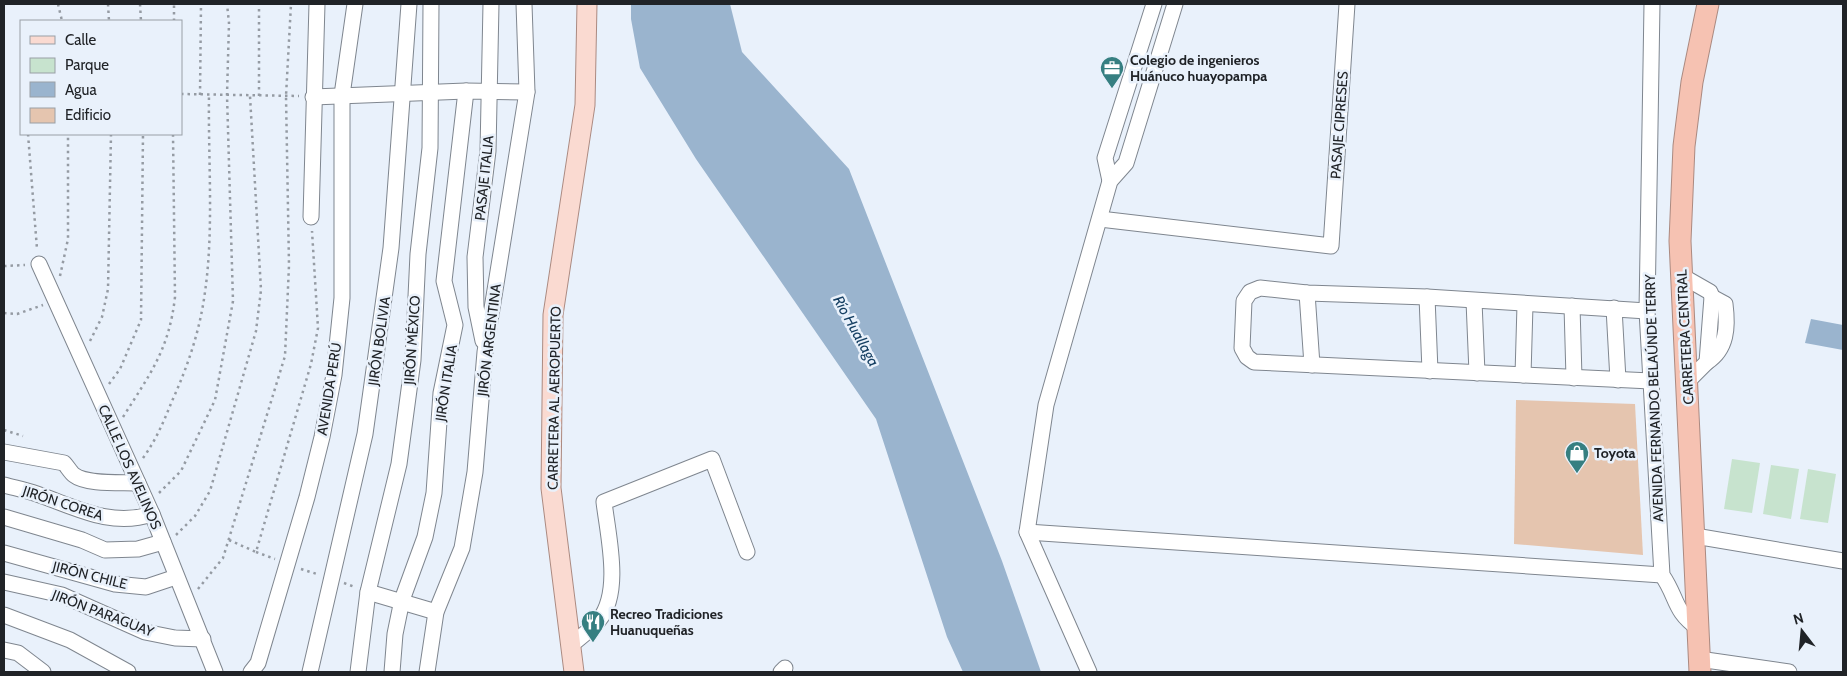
<svg xmlns="http://www.w3.org/2000/svg" width="1847" height="676" viewBox="0 0 1847 676" font-family="Cabin,sans-serif">
<style>
.green{fill:#c7e3ce}
.water{fill:#9ab4ce}
.building{fill:#e5c5af}
.lines{fill:none;stroke-linecap:round;stroke-linejoin:round}
.minor-casing{stroke:#7f868f;stroke-width:17}
.major-casing{stroke:#ab8a81;stroke-width:21}
.highway-casing{stroke:#ab8a81;stroke-width:23}
.path{stroke:#959ba3;stroke-width:2.5;stroke-dasharray:2.5 4;stroke-linecap:butt}
.minor{stroke:#fff;stroke-width:15}
.major{stroke:#fadad1;stroke-width:19}
.highway{stroke:#f6c2b2;stroke-width:21}
.labels{text-anchor:middle;dominant-baseline:central;stroke-width:5;stroke-linejoin:round;paint-order:stroke}
.poi-label{font-size:14px;font-weight:bold;fill:#202327;stroke:#e9f1fb;text-anchor:start}
.street-label{font-size:14px;fill:#202327;stroke:#e9f1fb}
.water-label{font-size:15px;font-style:italic;fill:#164063;stroke:#e9f1fb}
</style>
<rect width="100%" height="100%" fill="#e9f1fb"/>
<!-- green -->
<g class="green">
<path d="M1732 459 1760 463 1752 513 1724 509Z"/>
<path d="M1771 465 1799 469 1791 519 1763 514Z"/>
<path d="M1808 469 1836 474 1828 523 1800 519Z"/>
</g>
<!-- water -->
<g class="water">
<path d="M631 4H730L742 52 849 169 1002 561 1041 672H963L947 637 876 419 696 159 640 68 631 19Z"/>
<path d="M1811 319 1843 325V350L1805 343Z"/>
</g>
<!-- building -->
<path class="building" d="M1516 400 1635 404 1643 555 1514 544Z"/>
<g class="lines">
<!-- minor casing -->
<g class="minor-casing">
<g id="minor">
<path d="M1652 4 1647 311 1662 575C1678 598 1673 611 1699 629"/>
<path d="M313 97 466 91 527 92"/>
<path d="M1110 181 1105 158 1154 4"/>
<path d="M311 217 317 4"/>
<path d="M1100 219 1331 246 1347 4"/>
<path d="M39 264 152 514 215 672"/>
<path d="M1682 276 1710 292 1712 297 1707 362 1687 382"/>
<path d="M1307 293 1312 365"/>
<path d="M1427 297 1430 371"/>
<path d="M1474 301 1477 373"/>
<path d="M1572 306 1574 378"/>
<path d="M1614 308 1618 380"/>
<path d="M1647 311 1427 297 1307 293 1260 288 1250 292 1244 301 1242 348 1247 357 1254 362 1651 381"/>
<path d="M483 341 476 307 475 257 488 151 491 4"/>
<path d="M1707 362C1727 349 1728 327 1725 304L1712 297"/>
<path d="M1523 375 1525 305"/>
<path d="M4 452 64 463C67 466 71 473 74 475 87 485 122 482 138 483"/>
<path d="M4 485C15 488 26 490 37 494 75 507 111 528 152 514"/>
<path d="M4 517 82 540 105 550 138 549 163 542"/>
<path d="M1027 532 1662 575"/>
<path d="M1695 536 1843 561"/>
<path d="M4 553 115 584 146 587 176 577"/>
<path d="M4 582 62 595 145 632 175 638 203 639"/>
<path d="M368 592 436 612"/>
<path d="M4 615 70 640 128 672"/>
<path d="M570 646C579 638 591 630 599 620 622 592 608 536 604 502L712 459 747 552"/>
<path d="M4 650 18 653 43 672"/>
<path d="M1699 659 1789 672"/>
<path d="M251 672 258 663 307 497 322 437 334 375 342 298V95L355 4"/>
<path d="M310 672 365 434 391 248 409 4"/>
<path d="M358 672 368 592 399 464 413 360 418 254 430 148 431 4"/>
<path d="M392 672 395 634 402 600 425 537 434 493 441 393 455 325 444 281 466 91"/>
<path d="M427 672 436 612 462 548 475 472 485 352 527 92 524 4"/>
<path d="M781 672 785 668"/>
<path d="M1089 672 1027 532 1046 405 1110 181 1126 163 1175 4"/>
</g>
</g>
<!-- major casing -->
<g class="major-casing">
<path id="major" d="M574 672 551 488 553 315 585 105 587 4"/>
</g>
<!-- highway casing -->
<g class="highway-casing">
<path id="highway" d="M1700 672 1680 241 1684 146 1692 82 1708 4"/>
</g>
<!-- path -->
<g class="path">
<path d="M58 4 62 21"/>
<path d="M108 4 109 21"/>
<path d="M140 4 141 21"/>
<path d="M174 21V4"/>
<path d="M181 94 299 96"/>
<path d="M200 95 201 4"/>
<path d="M259 96V4"/>
<path d="M28 134 37 249"/>
<path d="M4 266 25 265"/>
<path d="M60 276 68 239V134"/>
<path d="M4 313 17 314 43 305"/>
<path d="M90 341 102 317 108 289 111 134"/>
<path d="M109 384 120 369 141 320 143 134"/>
<path d="M123 417C150 374 169 350 175 297L173 134"/>
<path d="M4 430 23 436"/>
<path d="M143 458C156 440 164 421 172 401 188 366 200 330 205 292 214 229 208 159 209 95"/>
<path d="M159 493 181 471 215 400 233 301 227 95 229 23 227 4"/>
<path d="M176 535 195 516 210 491 256 331 261 290 250 96"/>
<path d="M229 540 256 552 311 364 318 328 312 231"/>
<path d="M256 552 275 559"/>
<path d="M301 569 317 574"/>
<path d="M344 583 355 587"/>
<path d="M198 589 223 558 285 356 289 265 286 96 291 4"/>
</g>
<!-- minor -->
<use href="#minor" class="minor"/>
<!-- major -->
<use href="#major" class="major"/>
<!-- highway -->
<use href="#highway" class="highway"/>
</g>
<!-- icons -->
<defs>
<g id="office-pin" transform="scale(1.25)"><path d="M0 17L-7.5 6A9.5 9.5 0 1 1 7.5 6Z" fill="#367f81" stroke="#e9f1fb"/><path d="M-6-3h4V-5.5h4V-3h4V5H-6ZM-1-4.5V-3h2v-1.5ZM-6 0V1H6V0Z" fill="#fff"/></g>
<g id="shop-pin" transform="scale(1.25)"><path d="M0 17L-7.5 6A9.5 9.5 0 1 1 7.5 6Z" fill="#367f81" stroke="#e9f1fb"/><path d="M-5-2.5h2.3a2.7 3.5 0 0 1 5.4 0H5L5.5 6h-11ZM-1.5-2.5h3a1.5 2.3 0 0 0-3 0Z" fill="#fff"/></g>
<g id="restaurant-pin" transform="scale(1.25)"><path d="M0 17L-7.5 6A9.5 9.5 0 1 1 7.5 6Z" fill="#367f81" stroke="#e9f1fb"/><path d="M-5-6h1v4h1v-4h1v4h1v-4h1v5L-1.5 .5V6h-2V.5L-5-1ZM5-6V6H3V1.5H1.5Q1.5-4 5-6Z" fill="#fff"/></g>
</defs>
<g fill-rule="evenodd">
<use href="#office-pin" x="1112" y="68"/>
<use href="#shop-pin" x="1577" y="453"/>
<use href="#restaurant-pin" x="593" y="622"/>
</g>
<g class="labels">
<!-- poi labels -->
<g class="poi-label">
<text x="1130" y="60">Colegio de ingenieros<tspan x="1130" dy="16">Huánuco huayopampa</tspan></text>
<text x="1594" y="453">Toyota</text>
<text x="610" y="614">Recreo Tradiciones<tspan x="610" dy="16">Huanuqueñas</tspan></text>
</g>
<!-- street labels -->
<g class="street-label">
<text transform="translate(1339 125) rotate(-86)">PASAJE CIPRESES</text>
<text transform="translate(484 178) rotate(-84)">PASAJE ITALIA</text>
<text transform="translate(1685 337) rotate(-93)">CARRETERA CENTRAL</text>
<text transform="translate(412 340) rotate(-86)">JIRÓN MÉXICO</text>
<text transform="translate(489 340) rotate(-83)">JIRÓN ARGENTINA</text>
<text transform="translate(379 341) rotate(-82)">JIRÓN BOLIVIA</text>
<text transform="translate(446 383) rotate(-81)">JIRÓN ITALIA</text>
<text transform="translate(329 389) rotate(-81)">AVENIDA PERÚ</text>
<text transform="translate(554 398) rotate(-89)">CARRETERA AL AEROPUERTO</text>
<text transform="translate(1654 398) rotate(-92)">AVENIDA FERNANDO BELAÚNDE TERRY</text>
<text transform="translate(130 467) rotate(66)">CALLE LOS AVELINOS</text>
<text transform="translate(63 503) rotate(18)">JIRÓN COREA</text>
<text transform="translate(90 575) rotate(14)">JIRÓN CHILE</text>
<text transform="translate(103 613) rotate(21)">JIRÓN PARAGUAY</text>
</g>
<!-- water labels -->
<g class="water-label">
<text transform="translate(856 331) rotate(61)">Río Huallaga</text>
</g>
</g>
<!-- border -->
<rect width="1847" height="676" fill="none" stroke="#202327" stroke-width="10"/>
<!-- legend -->
<rect x="20" y="20" width="162" height="115" fill="#e9f1fb" stroke="#999fa6"/>
<rect x="30" y="36" width="25" height="8" fill="#fadad1" stroke="#999fa6"/>
<text x="65" y="45" font-size="15" fill="#202327">Calle</text>
<rect x="30" y="58" width="25" height="15" fill="#c7e3ce" stroke="#999fa6"/>
<text x="65" y="70" font-size="15" fill="#202327">Parque</text>
<rect x="30" y="82" width="25" height="15" fill="#9ab4ce" stroke="#999fa6"/>
<text x="65" y="95" font-size="15" fill="#202327">Agua</text>
<rect x="30" y="108" width="25" height="15" fill="#e5c5af" stroke="#999fa6"/>
<text x="65" y="120" font-size="15" fill="#202327">Edificio</text>
<!-- north arrow -->
<g transform="translate(1802 631) rotate(344)" stroke="#e9f1fb" stroke-width="4" paint-order="stroke">
<path d="M0-4L9 19L0 12L-9 19Z" fill="#202327"/>
<text y="-8" font-size="14" font-weight="bold" text-anchor="middle" fill="#202327">N</text>
</g>
</svg>
